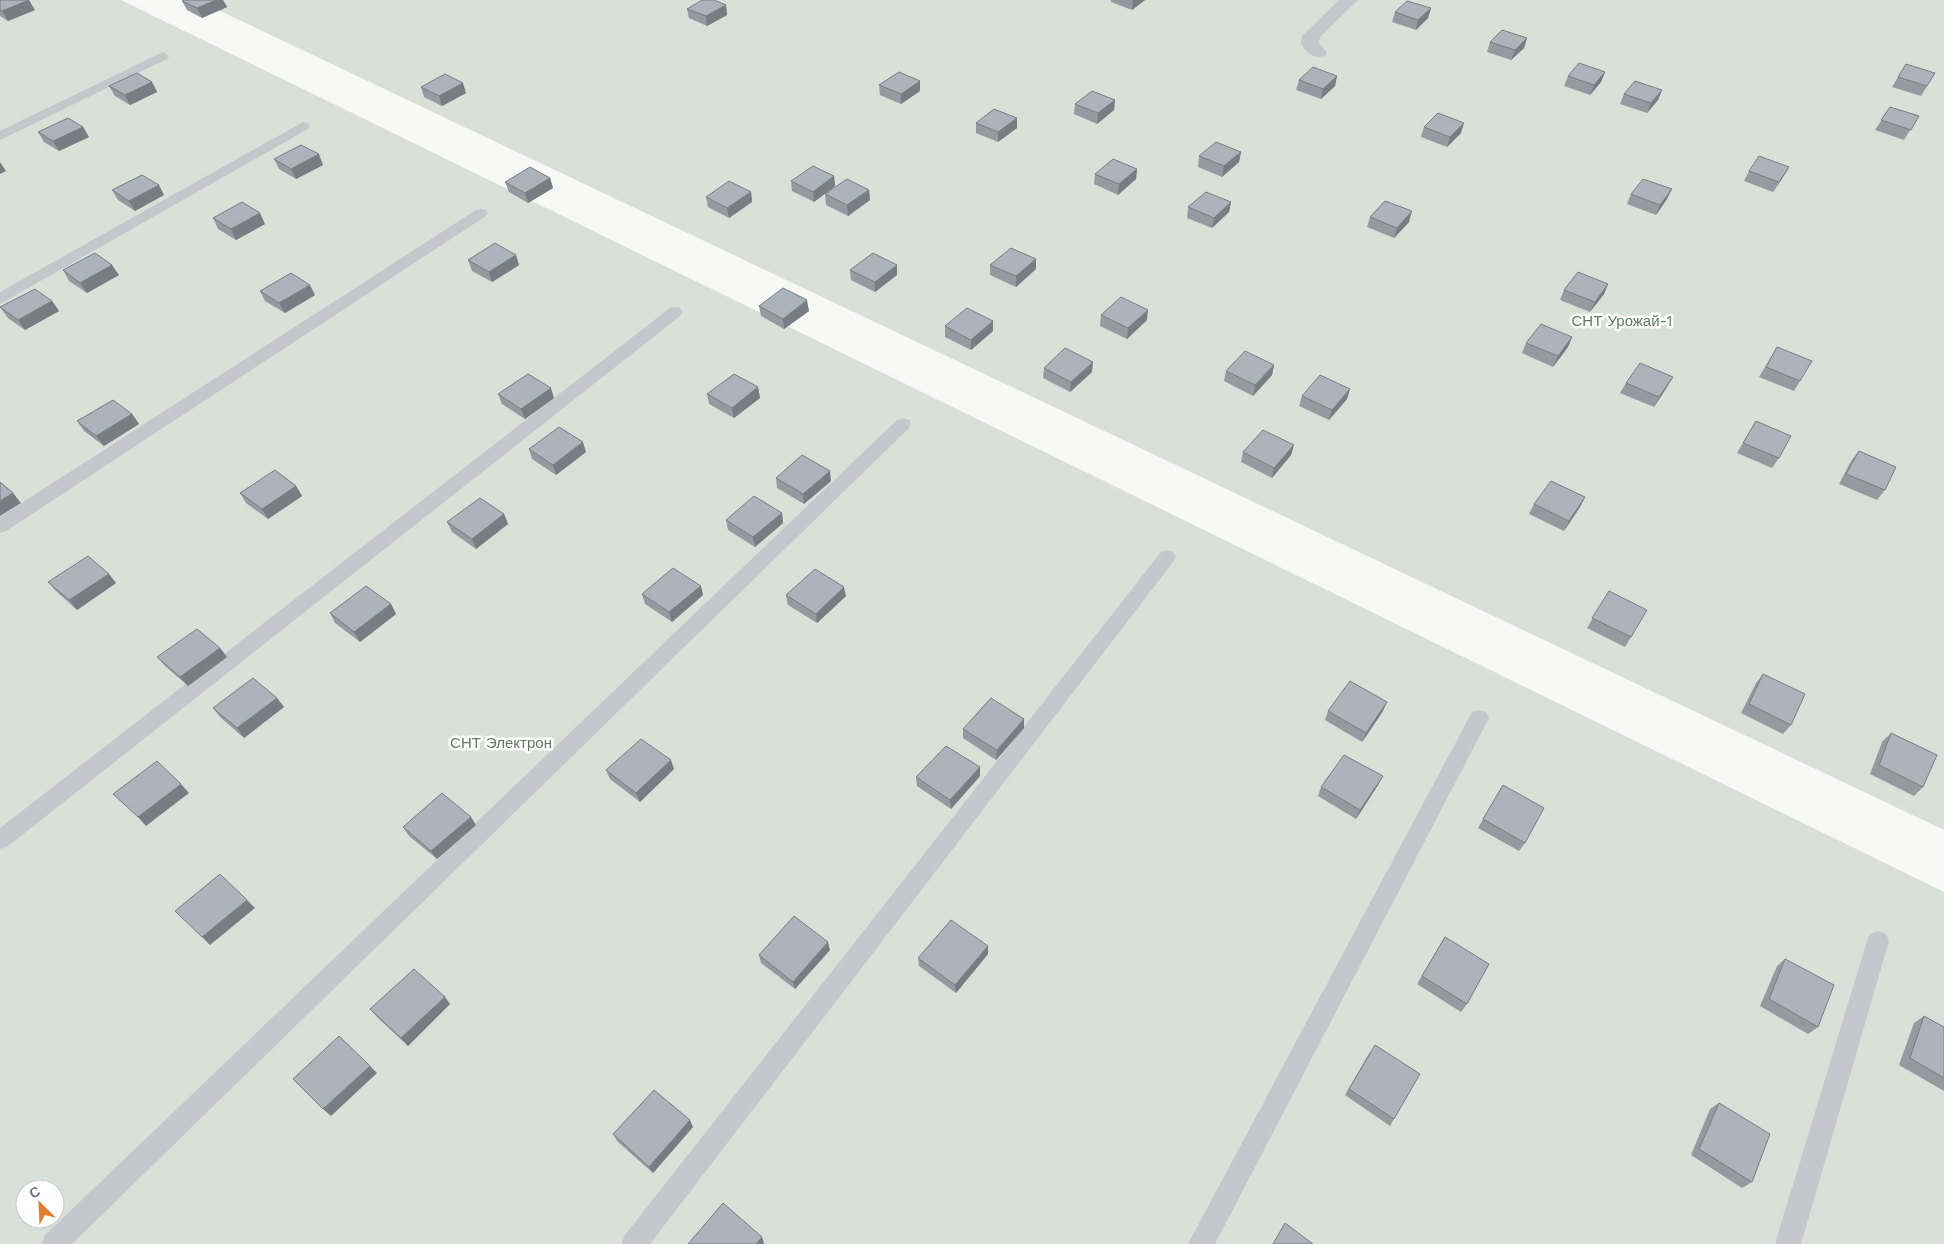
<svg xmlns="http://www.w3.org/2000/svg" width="1944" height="1244" viewBox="0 0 1944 1244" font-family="'Work Sans',sans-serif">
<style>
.green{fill:#d9e0d8;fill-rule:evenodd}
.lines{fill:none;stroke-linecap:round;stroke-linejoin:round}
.service{fill:#c5c7cc;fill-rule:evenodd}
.minor{fill:#c5c7cc;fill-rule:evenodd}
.wall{fill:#959aa1}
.shaded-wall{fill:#797d83}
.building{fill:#adb3bb;stroke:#797d83}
.labels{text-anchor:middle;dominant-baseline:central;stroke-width:5;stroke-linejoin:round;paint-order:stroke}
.park-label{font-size:15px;fill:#647964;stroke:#fff}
</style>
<rect width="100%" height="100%" fill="#f8f9f7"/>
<!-- green -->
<g class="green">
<path d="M0 0H121L1944 892V1244H0ZM25 1189H55V1219H25Z"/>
<path d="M197 0H1944V830Z"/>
</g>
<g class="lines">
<!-- service -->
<g class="service">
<path d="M163 52 169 56 167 59 0 140V131Z"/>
<path d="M303 122 308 123 310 126 308 129 0 304V292Z"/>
<path d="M481 209 486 210 488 213 486 216 6 531 0 533V517L476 210Z"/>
<path d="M675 307 680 308 683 312 680 316 7 847 0 849V828L670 308Z"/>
<path d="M903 418 909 420 911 424 909 428 72 1244H41L45 1235 897 420Z"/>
<path d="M1167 550 1173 552 1176 557 1173 562 650 1244H621L625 1235 1161 552Z"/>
<path d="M1479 710 1486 712 1489 718 1215 1244H1188L1472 712Z"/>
<path d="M1878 931 1886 934 1889 941 1801 1244H1775L1867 941 1870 934Z"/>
</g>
<!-- minor -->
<path class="minor" d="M1339 0H1358L1320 37 1319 43 1327 52 1325 56C1313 59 1307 53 1301 44L1302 36Z"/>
</g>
<!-- wall -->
<g class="wall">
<path d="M0 0 35 10 8 21 0 16Z"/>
<path d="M184 0H223L227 7 202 18 187 10 182 1Z"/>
<path d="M1111 0H1145L1132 10 1111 2Z"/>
<path d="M726 5 727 15 707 26 689 18 687 9Z"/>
<path d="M1431 8 1428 18 1416 30 1392 22 1395 12Z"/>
<path d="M1527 38 1524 48 1511 60 1487 52 1490 42Z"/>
<path d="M1605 72 1601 82 1590 95 1564 86 1568 76Z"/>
<path d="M1935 73 1921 96 1892 87 1898 77Z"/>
<path d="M1337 76 1335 86 1321 99 1296 90 1299 80Z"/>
<path d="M152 82 157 92 130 105 115 96 109 86Z"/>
<path d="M879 85 920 91 901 104 880 95Z"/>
<path d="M421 87 466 93 442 106 424 97Z"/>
<path d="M1662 90 1658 100 1647 113 1620 104 1624 94Z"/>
<path d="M1115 100 1114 110 1097 124 1074 114 1075 104Z"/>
<path d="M1890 107 1919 116 1904 140 1875 130Z"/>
<path d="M1017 118V128L998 142 976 133V123Z"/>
<path d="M83 127 89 137 59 151 44 142 38 132Z"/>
<path d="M1424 127 1461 133 1447 147 1421 137Z"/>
<path d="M1241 152 1239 162 1222 177 1198 167 1199 156Z"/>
<path d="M274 159 323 165 296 179 279 169Z"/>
<path d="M1789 167 1783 177 1773 192 1744 181 1749 171Z"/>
<path d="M1137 169 1136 179 1118 195 1094 184 1095 174Z"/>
<path d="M834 176 835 186 814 202 792 191 791 181Z"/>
<path d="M550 178 553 188 528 203 509 192 505 182Z"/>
<path d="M112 190 164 195 135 211 118 200Z"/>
<path d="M869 190 870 200 848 216 826 205 825 194Z"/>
<path d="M751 192 752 202 729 218 708 207 706 197Z"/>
<path d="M1631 194 1667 199 1656 215 1627 204Z"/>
<path d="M1231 202 1229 212 1212 228 1187 218 1188 207Z"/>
<path d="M1370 217 1409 222 1394 238 1367 227Z"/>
<path d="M213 218 265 224 236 240 218 229Z"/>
<path d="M516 255 519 265 492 282 472 271 468 260Z"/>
<path d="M1036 259V269L1016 287 990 275V265Z"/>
<path d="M63 270 119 275 87 293 69 281Z"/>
<path d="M850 270 897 275 875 292 851 280Z"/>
<path d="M1608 284 1604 294 1590 312 1560 300 1564 290Z"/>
<path d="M260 291 315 295 285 313 265 301Z"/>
<path d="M52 301 59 311 25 330 8 318 0 307Z"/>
<path d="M759 306 809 311 784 329 761 316Z"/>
<path d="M1101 315 1147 320 1127 339 1100 326Z"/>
<path d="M993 321V331L971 350 945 337V326Z"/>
<path d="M1572 337 1568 347 1553 367 1522 353 1526 343Z"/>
<path d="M1777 347 1800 381 1794 391 1759 377Z"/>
<path d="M1274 365 1272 375 1253 396 1224 381 1226 371Z"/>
<path d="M1044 368 1092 372 1070 392 1043 378Z"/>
<path d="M1673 377 1667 387 1654 407 1620 393 1626 383Z"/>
<path d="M758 387 760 398 734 418 709 404 707 394Z"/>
<path d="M1350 389 1347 399 1329 420 1299 406 1302 396Z"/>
<path d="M498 394 554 398 525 419 502 404Z"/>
<path d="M132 414 139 424 104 446 84 431 77 421Z"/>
<path d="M1756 421 1779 458 1772 468 1737 453Z"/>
<path d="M1294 445 1291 455 1272 478 1241 462 1243 452Z"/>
<path d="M529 449 586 452 556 475 532 459Z"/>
<path d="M1859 451 1885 490 1877 500 1839 484 1851 461Z"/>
<path d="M776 478 831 481 804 504 777 488Z"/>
<path d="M296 486 302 496 268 519 246 503 240 493Z"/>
<path d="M1585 497 1580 507 1564 531 1529 514 1534 504Z"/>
<path d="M782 513 783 523 755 547 728 530 726 520Z"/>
<path d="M504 514 508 524 476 549 452 532 447 522Z"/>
<path d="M48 582 116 583 77 610 56 591Z"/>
<path d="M701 586 703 595 672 622 645 604 642 594Z"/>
<path d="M1609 591 1631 637 1625 647 1587 628Z"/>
<path d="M786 595 846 596 817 623 788 605Z"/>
<path d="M391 604 396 614 360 642 335 623 330 613Z"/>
<path d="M220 648 227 657 188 686 165 666 157 657Z"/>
<path d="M1763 674 1791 725 1783 734 1741 713 1756 683Z"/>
<path d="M277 698 284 707 244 738 220 717 213 708Z"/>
<path d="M1328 711H1383L1362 742 1325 720Z"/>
<path d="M1024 719V728L996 760 963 738V729Z"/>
<path d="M1891 733 1923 787 1914 796 1870 774 1882 742Z"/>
<path d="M674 769 640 802 610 779 606 770Z"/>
<path d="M980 776 951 809 917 786 916 777Z"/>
<path d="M1378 785 1356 819 1318 796 1321 787Z"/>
<path d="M1503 785 1525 843 1519 851 1478 828Z"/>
<path d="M476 825 437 859 409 836 403 827Z"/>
<path d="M1445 937 1467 1004 1461 1012 1417 984Z"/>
<path d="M830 950 795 989 761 963 759 955Z"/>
<path d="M988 954 956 993 919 966 918 958Z"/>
<path d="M1785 959 1818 1027 1808 1034 1760 1006 1777 966Z"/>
<path d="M450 1004 408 1046 377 1017 370 1009Z"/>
<path d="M1924 1016 1944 1027V1091L1899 1065 1914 1023Z"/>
<path d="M1370 1052 1394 1119 1390 1126 1345 1095Z"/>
<path d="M1719 1103 1752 1182 1742 1188 1691 1155 1710 1109Z"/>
<path d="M693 1127 653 1173 617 1141 613 1134Z"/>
</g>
<!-- shaded-wall -->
<g class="shaded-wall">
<path d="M29 0 35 10 8 21 2 11Z"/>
<path d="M216 0H223L227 7 202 18 197 8Z"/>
<path d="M1133 0H1145L1132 10Z"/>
<path d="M726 5 727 15 707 26 706 16Z"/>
<path d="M1431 8 1428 18 1416 30 1418 20Z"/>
<path d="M1527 38 1524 48 1511 60 1515 50Z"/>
<path d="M1605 72 1601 82 1590 95 1594 85Z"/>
<path d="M1337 76 1335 86 1321 99 1323 89Z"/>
<path d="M920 81V91L901 104V94Z"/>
<path d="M152 82 157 92 130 105 125 95Z"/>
<path d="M463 83 466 93 442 106 439 96Z"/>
<path d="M1662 90 1658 100 1647 113 1651 103Z"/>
<path d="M1115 100 1114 110 1097 124 1098 113Z"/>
<path d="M1017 118V128L998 142V132Z"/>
<path d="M1464 123 1461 133 1447 147 1450 137Z"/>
<path d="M83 127 89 137 59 151 53 141Z"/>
<path d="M1241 152 1239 162 1222 177 1224 166Z"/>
<path d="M319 154 323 165 296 179 291 169Z"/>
<path d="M0 162 6 171 0 174Z"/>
<path d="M1789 167 1783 177 1773 192 1779 182Z"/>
<path d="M1137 169 1136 179 1118 195 1119 184Z"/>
<path d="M834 176 835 186 814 202 813 192Z"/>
<path d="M550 178 553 188 528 203 525 193Z"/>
<path d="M159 185 164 195 135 211 129 201Z"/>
<path d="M1672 189 1667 199 1656 215 1660 205Z"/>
<path d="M869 190 870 200 848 216 847 205Z"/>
<path d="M751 192 752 202 729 218 727 208Z"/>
<path d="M1231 202 1229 212 1212 228 1214 218Z"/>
<path d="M1412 211 1409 222 1394 238 1397 228Z"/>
<path d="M260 213 265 224 236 240 231 229Z"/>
<path d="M516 255 519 265 492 282 489 272Z"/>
<path d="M1036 259V269L1016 287V276Z"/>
<path d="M112 265 119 275 87 293 80 283Z"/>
<path d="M897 265V275L875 292V282Z"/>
<path d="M1608 284 1604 294 1590 312 1595 302Z"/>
<path d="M310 285 315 295 285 313 279 303Z"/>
<path d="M807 300 809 311 784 329 783 319Z"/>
<path d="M52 301 59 311 25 330 18 320Z"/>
<path d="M1148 310 1147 320 1127 339 1128 328Z"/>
<path d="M993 321V331L971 350V340Z"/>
<path d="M1572 337 1568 347 1553 367 1558 356Z"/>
<path d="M1093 362 1092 372 1070 392 1071 382Z"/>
<path d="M1274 365 1272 375 1253 396 1255 385Z"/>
<path d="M1673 377 1667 387 1654 407 1659 397Z"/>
<path d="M758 387 760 398 734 418 732 408Z"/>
<path d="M551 388 554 398 525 419 521 409Z"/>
<path d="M1350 389 1347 399 1329 420 1332 410Z"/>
<path d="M132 414 139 424 104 446 96 436Z"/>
<path d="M583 442 586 452 556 475 553 465Z"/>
<path d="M1294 445 1291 455 1272 478 1274 468Z"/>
<path d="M830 471 831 481 804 504 803 494Z"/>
<path d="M296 486 302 496 268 519 262 509Z"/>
<path d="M13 493 21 503 0 516V501Z"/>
<path d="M1585 497 1580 507 1564 531 1569 521Z"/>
<path d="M782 513 783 523 755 547 753 537Z"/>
<path d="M504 514 508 524 476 549 472 539Z"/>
<path d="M109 574 116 583 77 610 69 600Z"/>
<path d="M701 586 703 595 672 622 669 612Z"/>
<path d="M844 587 846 596 817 623 816 614Z"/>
<path d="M391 604 396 614 360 642 354 632Z"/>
<path d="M220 648 227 657 188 686 180 677Z"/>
<path d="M277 698 284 707 244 738 237 728Z"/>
<path d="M1387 702 1383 711 1362 742 1366 733Z"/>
<path d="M1024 719V728L996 760 997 750Z"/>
<path d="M671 760 674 769 640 802 636 793Z"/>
<path d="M980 767V776L951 809 950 800Z"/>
<path d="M1383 776 1378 785 1356 819 1360 810Z"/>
<path d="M181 784 189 793 146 826 138 817Z"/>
<path d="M471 817 476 825 437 859 431 851Z"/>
<path d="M247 900 255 908 210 945 202 937Z"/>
<path d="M828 942 830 950 795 989 793 982Z"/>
<path d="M988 946V954L956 993 955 985Z"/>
<path d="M445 997 450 1004 408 1046 401 1038Z"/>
<path d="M370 1066 377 1073 331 1116 323 1109Z"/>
<path d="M690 1120 693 1127 653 1173 649 1167Z"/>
<path d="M762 1237 764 1243 763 1244H756Z"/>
</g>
<!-- building -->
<g class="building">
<path d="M0 0H29L2 11 0 10Z"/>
<path d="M184 0H216L197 8 182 1Z"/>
<path d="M702 0H714L726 5 706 16 687 9Z"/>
<path d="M1407 1 1431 8 1418 20 1395 12Z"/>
<path d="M1502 30 1527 38 1515 50 1490 42Z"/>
<path d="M1579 63 1605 72 1594 85 1568 76Z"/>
<path d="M1906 64 1935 73 1927 86 1898 77Z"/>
<path d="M1313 67 1337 76 1323 89 1299 80Z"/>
<path d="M899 72 920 81 901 94 879 85Z"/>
<path d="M137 73 152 82 125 95 109 86Z"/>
<path d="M445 74 463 83 439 96 421 87Z"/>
<path d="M1635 81 1662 90 1651 103 1624 94Z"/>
<path d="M1092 91 1115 100 1098 113 1075 104Z"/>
<path d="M1890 107 1919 116 1911 130 1881 120Z"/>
<path d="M994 109 1017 118 998 132 976 123Z"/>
<path d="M1438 113 1464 123 1450 137 1424 127Z"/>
<path d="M68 118 83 127 53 141 38 132Z"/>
<path d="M1216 142 1241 152 1224 166 1199 156Z"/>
<path d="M301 145 319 154 291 169 274 159Z"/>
<path d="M1759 156 1789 167 1779 182 1749 171Z"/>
<path d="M1113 159 1137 169 1119 184 1095 174Z"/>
<path d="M813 166 834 176 813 192 791 181Z"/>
<path d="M530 167 550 178 525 193 505 182Z"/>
<path d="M142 175 159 185 129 201 112 190Z"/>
<path d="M847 179 869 190 847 205 825 194Z"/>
<path d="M1643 179 1672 189 1660 205 1631 194Z"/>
<path d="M729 181 751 192 727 208 706 197Z"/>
<path d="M1206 192 1231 202 1214 218 1188 207Z"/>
<path d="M1385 201 1412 211 1397 228 1370 217Z"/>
<path d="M242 202 260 213 231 229 213 218Z"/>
<path d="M495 243 516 255 489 272 468 260Z"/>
<path d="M1011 248 1036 259 1016 276 990 265Z"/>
<path d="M95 253 112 265 80 283 63 270Z"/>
<path d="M873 253 897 265 875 282 850 270Z"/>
<path d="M1578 272 1608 284 1595 302 1564 290Z"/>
<path d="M291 273 310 285 279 303 260 291Z"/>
<path d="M783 288 807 300 783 319 759 306Z"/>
<path d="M35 289 52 301 18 320 0 307Z"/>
<path d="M1121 297 1148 310 1128 328 1101 315Z"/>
<path d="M967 308 993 321 971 340 945 326Z"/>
<path d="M1541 324 1572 337 1558 356 1526 343Z"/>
<path d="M1777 347 1812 361 1800 381 1766 367Z"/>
<path d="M1065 348 1093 362 1071 382 1044 368Z"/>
<path d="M1245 351 1274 365 1255 385 1226 371Z"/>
<path d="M1640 363 1673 377 1659 397 1626 383Z"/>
<path d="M528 374 551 388 521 409 498 394Z"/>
<path d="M734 374 758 387 732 408 707 394Z"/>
<path d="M1320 375 1350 389 1332 410 1302 396Z"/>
<path d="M113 400 132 414 96 436 77 421Z"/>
<path d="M1756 421 1791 436 1779 458 1743 443Z"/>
<path d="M559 427 583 442 553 465 529 449Z"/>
<path d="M1263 430 1294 445 1274 468 1243 452Z"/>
<path d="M1859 451 1896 467 1885 490 1846 474Z"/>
<path d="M802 455 830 471 803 494 776 478Z"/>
<path d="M275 470 296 486 262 509 240 493Z"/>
<path d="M1551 481 1585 497 1569 521 1534 504Z"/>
<path d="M0 482 13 493 0 501Z"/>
<path d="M754 496 782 513 753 537 726 520Z"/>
<path d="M480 498 504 514 472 539 447 522Z"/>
<path d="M88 556 109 574 69 600 48 582Z"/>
<path d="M673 568 701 586 669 612 642 594Z"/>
<path d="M815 569 844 587 816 614 786 595Z"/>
<path d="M366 586 391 604 354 632 330 613Z"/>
<path d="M1609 591 1647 610 1631 637 1592 618Z"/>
<path d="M197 629 220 648 180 677 157 657Z"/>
<path d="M1763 674 1805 694 1791 725 1749 704Z"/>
<path d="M253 678 277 698 237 728 213 708Z"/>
<path d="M1350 681 1387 702 1366 733 1328 711Z"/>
<path d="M991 698 1024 719 997 750 963 729Z"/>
<path d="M1891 733 1937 755 1923 787 1879 765Z"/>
<path d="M641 739 671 760 636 793 606 770Z"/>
<path d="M946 746 980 767 950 800 916 777Z"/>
<path d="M1344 755 1383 776 1360 810 1321 787Z"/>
<path d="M157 761 181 784 138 817 113 794Z"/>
<path d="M1503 785 1544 808 1525 843 1483 819Z"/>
<path d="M442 793 471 817 431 851 403 827Z"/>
<path d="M220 874 247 900 202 937 175 911Z"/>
<path d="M794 916 828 942 793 982 759 955Z"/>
<path d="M951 920 988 946 955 985 918 958Z"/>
<path d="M1445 937 1489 964 1467 1004 1422 976Z"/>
<path d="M1785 959 1834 985 1818 1027 1769 999Z"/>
<path d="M414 969 445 997 401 1038 370 1009Z"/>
<path d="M1924 1016 1944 1027V1078L1910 1058Z"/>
<path d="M339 1036 370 1066 323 1109 293 1079Z"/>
<path d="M1375 1045 1420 1074 1394 1119 1349 1089Z"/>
<path d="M654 1090 690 1120 649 1167 613 1134Z"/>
<path d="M1719 1103 1770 1134 1752 1182 1699 1149Z"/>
<path d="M723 1203 762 1237 756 1244H688Z"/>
<path d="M1285 1223 1313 1244H1273Z"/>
</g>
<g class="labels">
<!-- park labels -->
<g class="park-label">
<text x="1622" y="321">СНТ Урожай-1</text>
<text x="501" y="743">СНТ Электрон</text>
</g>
</g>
<!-- north arrow -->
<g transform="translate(40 1204) rotate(336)"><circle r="24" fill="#ffffff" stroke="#c3c7cf"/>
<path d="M0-4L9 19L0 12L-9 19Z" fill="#df7d30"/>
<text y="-8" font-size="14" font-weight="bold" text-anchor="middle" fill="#697387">С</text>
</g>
</svg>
